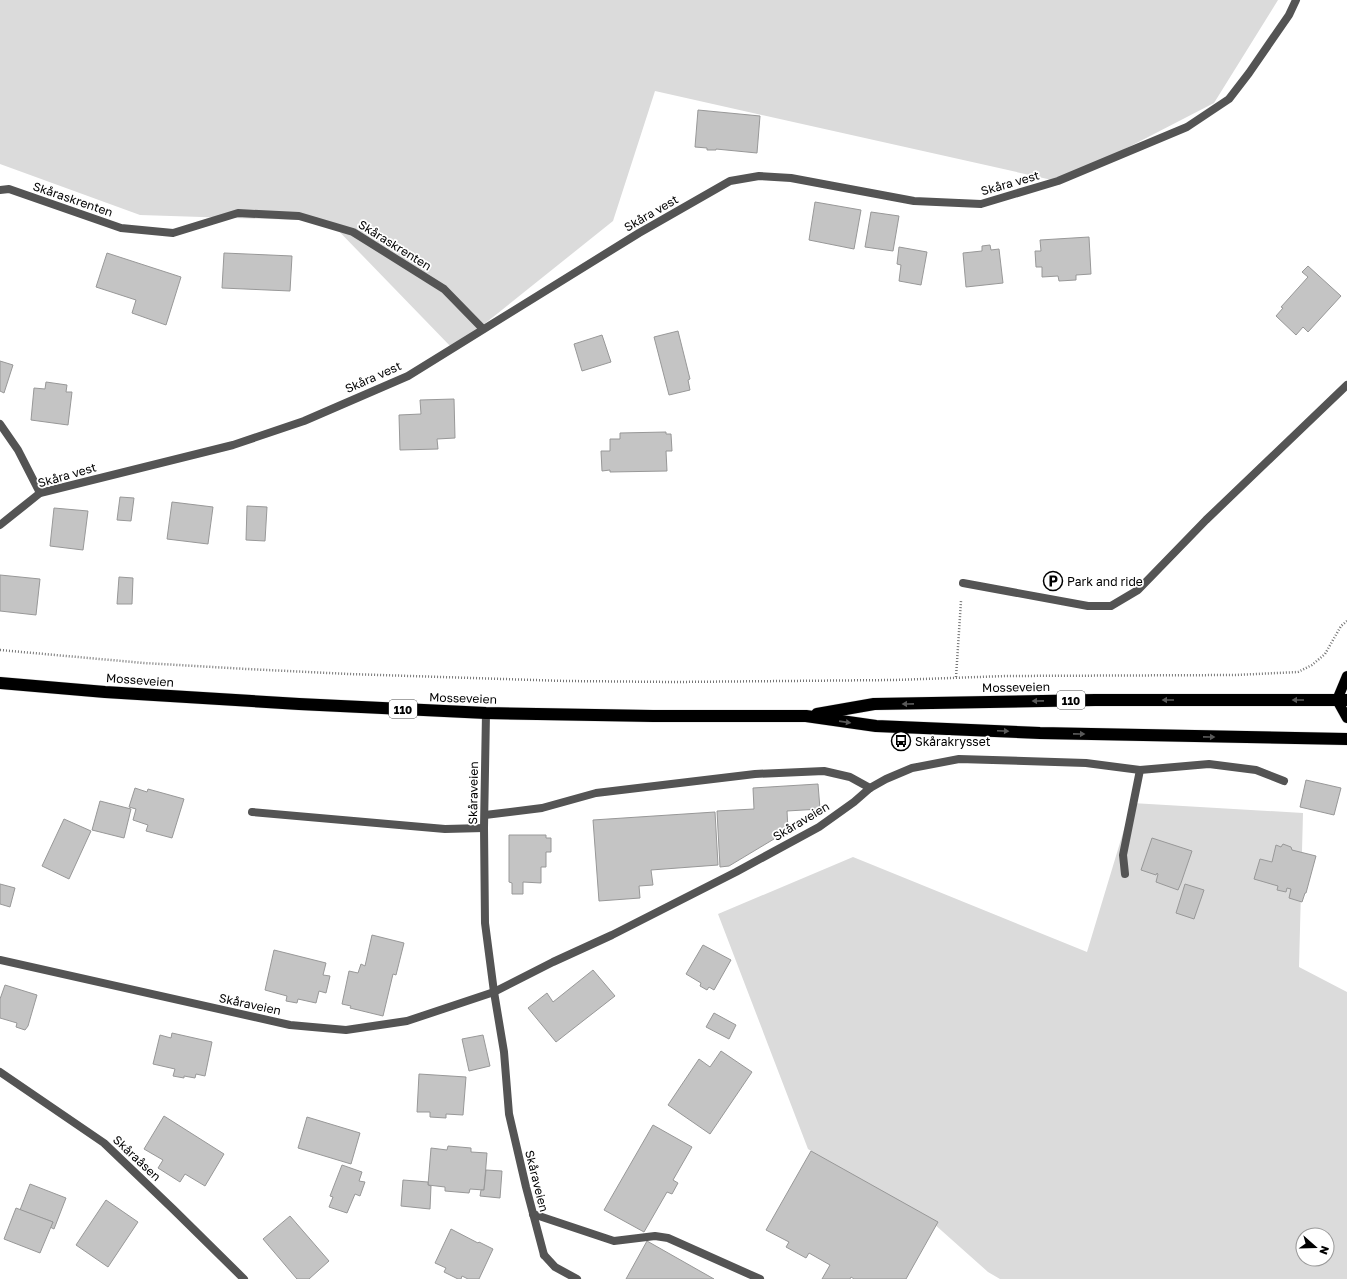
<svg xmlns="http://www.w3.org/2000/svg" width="1347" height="1279" viewBox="0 0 1347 1279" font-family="'Golos Text',sans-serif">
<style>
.green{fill:#dbdbdb;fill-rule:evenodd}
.building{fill:#c4c4c4;stroke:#989898}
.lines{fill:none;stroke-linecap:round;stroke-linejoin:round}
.primary-casing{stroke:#dbdbdb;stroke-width:11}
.highway-casing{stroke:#dbdbdb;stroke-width:13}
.path{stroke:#767676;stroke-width:2.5;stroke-dasharray:1 2;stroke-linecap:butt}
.lane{stroke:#545454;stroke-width:8}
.street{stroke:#545454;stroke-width:8}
.primary{stroke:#000;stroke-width:10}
.highway{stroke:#000;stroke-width:12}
.oneway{fill:#595959}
.labels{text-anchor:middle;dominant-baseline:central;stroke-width:3.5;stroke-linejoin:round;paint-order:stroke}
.shield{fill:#fff;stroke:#4c4c4c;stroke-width:1}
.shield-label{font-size:11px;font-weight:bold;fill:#000}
.street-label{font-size:12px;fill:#000;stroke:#fff}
.poi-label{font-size:12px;fill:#000;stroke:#fff;text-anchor:start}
</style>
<rect width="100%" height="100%" fill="#fff"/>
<!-- green -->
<g class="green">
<path d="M0 0H1278L1214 103 1061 182 655 91 613 221 453 349 329 221 140 215 0 164Z"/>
<path d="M1132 803 1303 813 1299 967 1347 992V1279H1000L988 1272 933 1223 854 1178 808 1149 718 914 853 857 1087 952ZM1303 1235H1327V1259H1303Z"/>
</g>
<!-- building -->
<g class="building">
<path d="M698 110 760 116 757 153 716 149V150H707V148L695 147Z"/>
<path d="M815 202 861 210 854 249 809 240Z"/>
<path d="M871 212 899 216 893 251 865 247Z"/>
<path d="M1089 237 1091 274 1076 275V280L1059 281 1058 276 1042 277V267H1036L1035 251H1041L1040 240Z"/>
<path d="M990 245 991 250 999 249 1003 283 966 287 963 253 982 251V246Z"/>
<path d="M899 247 927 252 921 285 899 281 901 265 897 264Z"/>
<path d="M107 253 181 277 166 325 132 313 136 300 96 287Z"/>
<path d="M224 253 292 256 290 291 222 288Z"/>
<path d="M1308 266 1341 296 1308 332 1303 327 1296 335 1276 316 1283 308 1281 307 1308 277 1302 272Z"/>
<path d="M678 331 690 379 688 380 690 390 669 395 654 337Z"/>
<path d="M602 335 611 362 582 371 574 344Z"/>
<path d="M0 361 13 365 4 393 0 391Z"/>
<path d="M46 382 67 385 66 392H72L68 425 31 420 34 388 45 389Z"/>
<path d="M454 399 455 438 437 439 438 449 400 450 399 415 421 414 420 400Z"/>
<path d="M666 432V434H671L672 451H666L667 471 610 472V470L602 471 601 451H610V439H620V433Z"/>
<path d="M120 497 134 498 131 521 117 520Z"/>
<path d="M172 502 213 507 208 544 167 539Z"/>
<path d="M247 506 267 507 265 541 246 540Z"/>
<path d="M54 508 88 511 83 550 50 546Z"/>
<path d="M0 575 40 579 36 615 0 611Z"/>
<path d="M119 577 133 578 132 604H117Z"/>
<path d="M1306 780 1341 788 1334 815 1300 807Z"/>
<path d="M818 784 820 809 787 811 788 829H783L784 833 729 866 720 867 717 811 754 809 753 788Z"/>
<path d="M135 788 147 792 148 789 184 799 172 838 146 831 148 825 133 820 136 809 129 807Z"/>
<path d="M100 801 131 809 124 838 92 830Z"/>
<path d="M715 812 718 865 651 870 653 885 639 886 640 898 599 901 593 820Z"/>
<path d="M64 819 91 831 69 879 42 866Z"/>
<path d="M509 835H546V838H551V852H546V867H541V883L523 882V894H512V883L509 882Z"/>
<path d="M1152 838 1192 851 1181 883 1178 890 1156 882 1158 874 1157 873 1156 875 1141 870Z"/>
<path d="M1283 844 1291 847 1292 850 1316 856 1306 893H1305L1302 902 1289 898 1291 889 1287 888 1286 892 1277 890 1278 886 1254 879 1260 859 1272 862 1276 845 1281 847Z"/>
<path d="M0 884 15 888 10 907 0 904Z"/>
<path d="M1185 884 1204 890 1194 919 1176 913Z"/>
<path d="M372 935 404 943 396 975 393 974 383 1016 350 1008 351 1006 342 1004 349 971 358 973 361 964 365 966Z"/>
<path d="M703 945 731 960 714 990 709 987 707 990 700 986 701 983 686 974Z"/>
<path d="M274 950 326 963 323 975 330 976 326 993 319 991 316 1003 298 999 297 1003 286 1001 287 996 265 990Z"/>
<path d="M593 970 615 996 556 1042 528 1008 547 993 553 1002Z"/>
<path d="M5 985 37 995 28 1026 25 1030 16 1027 17 1023 0 1018V999Z"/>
<path d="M714 1013 736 1025 729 1039 706 1027Z"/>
<path d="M172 1033 212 1042 205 1076 196 1074 195 1078 184 1076V1078L173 1076 175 1069 153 1064 160 1035 171 1038Z"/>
<path d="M483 1035 490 1066 469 1071 462 1039Z"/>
<path d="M721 1051 752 1072 710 1134 668 1105 699 1059 710 1067Z"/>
<path d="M419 1074 466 1077 463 1115 446 1114V1118L430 1117V1112H417Z"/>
<path d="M164 1116 224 1154 205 1186 185 1174 180 1182 158 1168 163 1160 144 1149Z"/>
<path d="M307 1117 360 1133 351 1164 298 1148Z"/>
<path d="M653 1125 692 1147 673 1180 678 1183 672 1194 667 1192 644 1232 604 1210Z"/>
<path d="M448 1146 471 1148V1152L487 1153 484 1190 470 1189 469 1193 445 1191V1187L428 1185 431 1148 447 1150Z"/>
<path d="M811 1151 938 1222 906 1279H854L851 1277 850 1279H822L830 1265 809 1253 806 1258 786 1247 789 1242 766 1230Z"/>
<path d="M342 1165 362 1172 359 1181 365 1182 360 1196 355 1194 347 1213 329 1207 333 1197 330 1196Z"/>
<path d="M486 1170 502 1171 500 1198 480 1196 481 1190H484Z"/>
<path d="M403 1180 428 1182V1185L431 1186 430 1209 401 1206Z"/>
<path d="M30 1184 66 1198 54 1229 50 1227 53 1222 20 1210Z"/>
<path d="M106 1200 138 1222 108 1267 76 1245Z"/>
<path d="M16 1208 53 1222 40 1253 4 1239Z"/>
<path d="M290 1216 329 1261 309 1279H297L263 1239Z"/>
<path d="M451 1229 478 1243 479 1242 493 1249 479 1279H468L462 1276 461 1279H458L444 1272 446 1268 435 1263Z"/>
<path d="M647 1241 714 1279H626Z"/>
</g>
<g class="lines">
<!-- primary casing -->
<g class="primary-casing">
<path id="primary" d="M1347 676 1337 700 1347 718"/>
</g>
<!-- highway casing -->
<g class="highway-casing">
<g id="highway">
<path d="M0 683 105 692 299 704 486 713 653 716H806L876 726 1040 733 1347 739"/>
<path d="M817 714 874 704 1095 700H1347"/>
</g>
</g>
<!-- path -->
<g class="path">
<path d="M0 650 144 663 247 669 349 674 565 681 675 682 895 680 1006 676 1236 675 1298 672 1312 665 1325 654 1341 626 1347 621"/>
<path d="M956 677 961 601"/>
</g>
<!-- lane -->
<g class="lane">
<path d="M963 583 1088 606H1111L1138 590 1206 520 1347 385"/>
<path d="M252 812 445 829 484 828"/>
<path d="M485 815 542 808 596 793 755 774 824 771 850 777 870 788"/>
<path d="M1125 874 1123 855 1140 770 1209 764 1256 770 1284 781"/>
<path d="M533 1214 614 1241 655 1236 668 1238 760 1279"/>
<path d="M544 1255 555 1267 577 1279"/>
</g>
<!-- street -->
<g class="street">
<path d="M0 190 9 189 121 228 173 233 238 213 299 216 353 232 444 289 483 329"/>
<path d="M0 424 18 450 40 493"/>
<path d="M0 525 40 493 233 445 304 421 408 376 639 233 730 181 759 176 791 178 914 201 981 204 1058 181 1187 127 1229 99 1249 73 1289 15 1296 0"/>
<path d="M486 713 484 828 485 923 494 992 504 1052 509 1114 526 1187 544 1255"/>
<path d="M0 960 290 1025 346 1030 407 1021 494 992 553 962 612 935 736 872 819 827 854 802 870 788 886 779 912 768 959 759 1086 763 1140 770"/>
<path d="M0 1072 104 1143 174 1210 244 1279"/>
</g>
<!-- primary -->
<use href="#primary" class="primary"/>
<!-- highway -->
<use href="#highway" class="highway"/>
</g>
<!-- one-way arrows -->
<defs><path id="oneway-solid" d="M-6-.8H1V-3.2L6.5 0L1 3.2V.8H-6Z"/></defs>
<g class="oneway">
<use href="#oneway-solid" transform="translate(1168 700) rotate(-180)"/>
<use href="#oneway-solid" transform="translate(1298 700) rotate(-180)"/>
<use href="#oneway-solid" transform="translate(1038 701) rotate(179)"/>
<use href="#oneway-solid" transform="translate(908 704) rotate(179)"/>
<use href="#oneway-solid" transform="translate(845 722) rotate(8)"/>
<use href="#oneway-solid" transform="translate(1003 731) rotate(2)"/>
<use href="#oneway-solid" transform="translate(1079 734) rotate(1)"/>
<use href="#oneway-solid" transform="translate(1209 737) rotate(1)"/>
</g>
<!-- icons -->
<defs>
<g id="parking-ring" transform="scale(1)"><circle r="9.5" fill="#fff" stroke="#000" stroke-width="1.5"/><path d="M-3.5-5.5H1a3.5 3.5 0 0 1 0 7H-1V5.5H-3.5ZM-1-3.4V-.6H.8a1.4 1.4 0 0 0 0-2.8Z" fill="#000"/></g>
<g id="bus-ring" transform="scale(1)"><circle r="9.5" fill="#fff" stroke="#000" stroke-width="1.5"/><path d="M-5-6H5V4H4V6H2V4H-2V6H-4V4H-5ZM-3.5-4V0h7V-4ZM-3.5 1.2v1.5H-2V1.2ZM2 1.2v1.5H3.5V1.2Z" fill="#000"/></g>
</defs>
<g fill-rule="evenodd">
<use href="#parking-ring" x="1053" y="581"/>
<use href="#bus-ring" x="901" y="741"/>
</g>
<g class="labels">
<!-- shield labels -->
<g class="shield">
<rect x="1057" y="691" width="28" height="18" rx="3"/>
<rect x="389" y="700" width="28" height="18" rx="3"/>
</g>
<g class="shield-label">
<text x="1071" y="700">110</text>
<text x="403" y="709">110</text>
</g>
<!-- street labels -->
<g class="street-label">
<text transform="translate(1010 183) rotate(-16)">Skåra vest</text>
<text transform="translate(73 199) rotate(19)">Skåraskrenten</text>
<text transform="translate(651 213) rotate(-30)">Skåra vest</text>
<text transform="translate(395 245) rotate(32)">Skåraskrenten</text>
<text transform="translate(373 377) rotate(-24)">Skåra vest</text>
<text transform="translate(67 475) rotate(-16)">Skåra vest</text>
<text transform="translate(140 680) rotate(4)">Mosseveien</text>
<text transform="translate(1016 687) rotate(-1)">Mosseveien</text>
<text transform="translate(463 698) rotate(2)">Mosseveien</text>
<text transform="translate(473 793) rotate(-89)">Skåraveien</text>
<text transform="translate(801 821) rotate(-31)">Skåraveien</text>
<text transform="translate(250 1004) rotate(12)">Skåraveien</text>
<text transform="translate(137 1158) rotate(43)">Skåraåsen</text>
<text transform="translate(537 1181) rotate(76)">Skåraveien</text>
</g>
<!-- poi labels -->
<g class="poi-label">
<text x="1067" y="581">Park and ride</text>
<text x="915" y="741">Skårakrysset</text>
</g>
</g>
<!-- north arrow -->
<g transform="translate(1315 1247) rotate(110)"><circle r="19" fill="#ffffff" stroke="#999999"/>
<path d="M0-3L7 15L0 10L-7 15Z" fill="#000000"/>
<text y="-6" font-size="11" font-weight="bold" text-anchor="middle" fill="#000000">N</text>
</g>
</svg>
